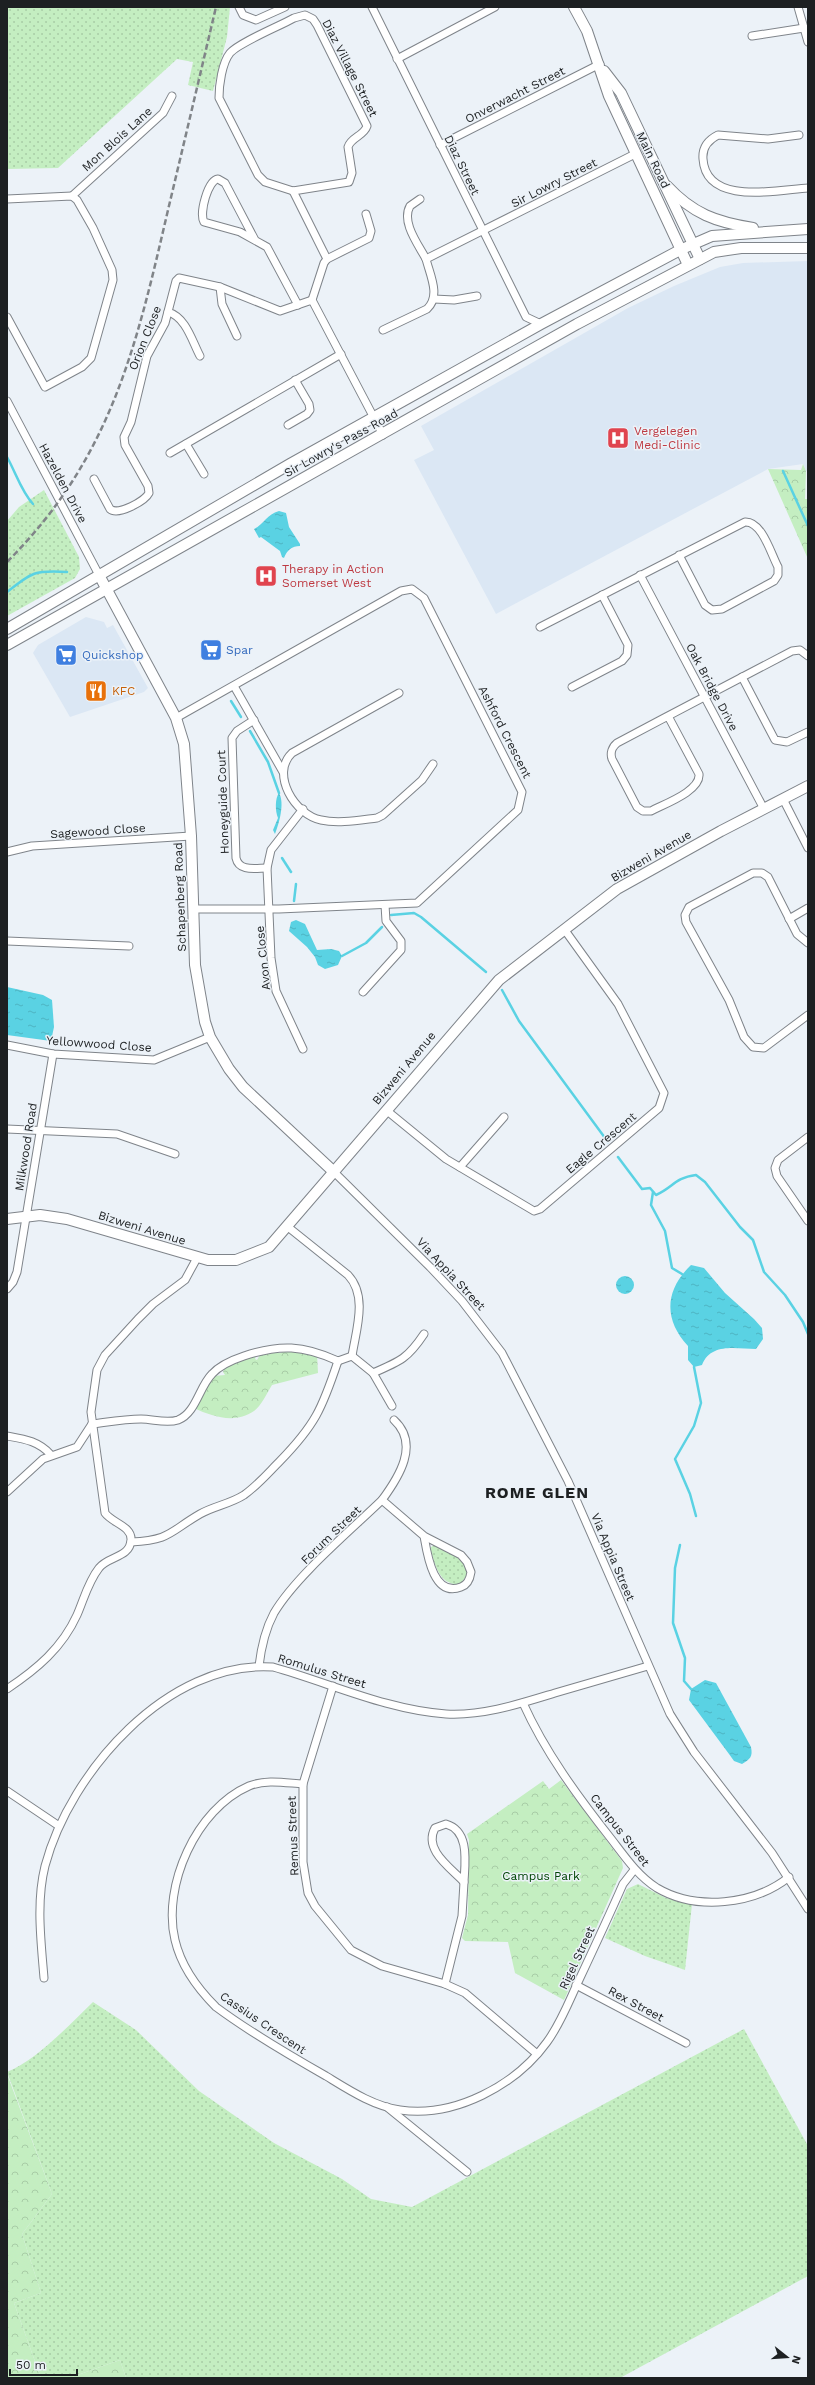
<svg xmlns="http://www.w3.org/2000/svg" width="815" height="2385" viewBox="0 0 815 2385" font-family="'Work Sans',sans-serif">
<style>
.built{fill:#dbe7f4}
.grass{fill:url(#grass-dots)}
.forest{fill:url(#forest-crowns)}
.water{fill:url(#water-ripples)}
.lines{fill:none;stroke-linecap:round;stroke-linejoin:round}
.stream{stroke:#5ad2e3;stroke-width:2.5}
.street-casing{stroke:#7f848a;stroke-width:9}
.secondary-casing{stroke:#7f848a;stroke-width:12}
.street{stroke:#fff;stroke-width:7}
.secondary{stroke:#fff;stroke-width:10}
.rail{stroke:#808488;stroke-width:2.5;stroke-dasharray:6 3;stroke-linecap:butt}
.labels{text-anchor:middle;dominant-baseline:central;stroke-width:3;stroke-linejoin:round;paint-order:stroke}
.street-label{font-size:12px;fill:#1d2022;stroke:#ecf2f8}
.health-label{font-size:12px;fill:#be3a42;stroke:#ecf2f8;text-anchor:start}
.shop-label{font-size:12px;fill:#366cbe;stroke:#ecf2f8;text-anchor:start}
.food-label{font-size:12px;fill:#c56008;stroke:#ecf2f8;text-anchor:start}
.park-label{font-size:12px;fill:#004505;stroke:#ecf2f8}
.district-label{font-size:16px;font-weight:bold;letter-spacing:1px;fill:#1d2022;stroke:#ecf2f8}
</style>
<defs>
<pattern id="grass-dots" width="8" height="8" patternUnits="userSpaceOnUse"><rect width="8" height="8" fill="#c4eec1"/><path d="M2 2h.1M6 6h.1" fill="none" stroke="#a8cca6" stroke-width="1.8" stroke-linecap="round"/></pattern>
<pattern id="forest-crowns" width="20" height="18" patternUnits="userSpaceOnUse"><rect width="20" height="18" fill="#c4eec1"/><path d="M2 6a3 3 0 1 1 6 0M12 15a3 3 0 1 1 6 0" fill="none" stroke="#a8cca6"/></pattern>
<pattern id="water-ripples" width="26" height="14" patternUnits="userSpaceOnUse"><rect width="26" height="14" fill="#5ad2e3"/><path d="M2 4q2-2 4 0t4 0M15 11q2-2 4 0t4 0" fill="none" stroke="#4eb4c2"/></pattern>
</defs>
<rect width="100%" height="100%" fill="#ecf2f8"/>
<!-- built -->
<g class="built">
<path d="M808 261V471H806L803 464 768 469 496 614 414 460 434 450 421 426 628 308 674 286 720 267 743 263Z"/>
<path d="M86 617 104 622 107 628 113 625 148 688 144 692 70 717 33 653 38 645Z"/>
</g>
<!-- grass -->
<g class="grass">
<path d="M7 7H230L227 37 213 91 188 85 193 62 177 59 58 168 7 169Z"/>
<path d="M44 490 79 557 80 569 75 578 7 616V521L19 507Z"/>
<path d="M434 1545C447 1552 466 1557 468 1574L460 1584C439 1586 435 1564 430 1548Z"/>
<path d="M638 1884 666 1898 692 1904 685 1970 645 1956 605 1938 627 1889Z"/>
<path d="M93 2002 136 2030 199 2091 274 2143 342 2179 371 2199 412 2207 744 2029 808 2146V2276L620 2378H126L120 2360 69 2378H41L14 2303 41 2293 22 2234 52 2194 7 2072C38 2059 69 2025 93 2002Z"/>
</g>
<!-- forest -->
<g class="forest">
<path d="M803 464 806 471 805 499H808V559L768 469 801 470Z"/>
<path d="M284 1349 317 1354 318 1373 272 1385C267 1393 261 1406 254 1411 235 1424 213 1417 194 1408L213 1376 225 1375 223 1372 225 1367 252 1356H256L255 1359 257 1360 261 1353 274 1351 276 1353H281Z"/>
<path d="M561 1780 622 1861 623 1868 564 2000 515 1973 508 1942 465 1941 462 1938 468 1915 469 1840 467 1834 543 1781 549 1789Z"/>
<path d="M7 2074 52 2194 22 2234 41 2293 14 2303 41 2378H7Z"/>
<path d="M120 2360 126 2378H69Z"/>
</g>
<!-- water -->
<g class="water">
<path d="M279 511 286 513 289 527 300 544V546C292 546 287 550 284 558L282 557 280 551 261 537 259 538 254 529C264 524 267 514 279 511Z"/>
<path d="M279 793C285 803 279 824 275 834L273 830 278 818C275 811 275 798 279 793Z"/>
<path d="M296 920 305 924 317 950 331 949 339 951 342 956 338 965 325 969 318 965 315 957 307 947 289 931 291 922Z"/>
<path d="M7 987 43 995 52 1000 54 1027 51 1041 7 1035Z"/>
<path d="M691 1265 704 1268 725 1293 754 1319 762 1328 763 1339 756 1349C737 1349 711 1342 702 1365L694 1367 688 1360V1346C664 1320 664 1291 691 1265Z"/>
<circle cx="625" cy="1285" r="9"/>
<path d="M705 1680 716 1683 751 1747C753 1757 750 1759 742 1764L734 1761 729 1754 689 1700 691 1689Z"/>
</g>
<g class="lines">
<!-- stream -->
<g class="stream">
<path d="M7 457C16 473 21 491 33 504"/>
<path d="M783 471 808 526"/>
<path d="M7 592C32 572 35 570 67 572"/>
<path d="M231 701 241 717"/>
<path d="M250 731 268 762 279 793"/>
<path d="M282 858 291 872"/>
<path d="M294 901 296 884"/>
<path d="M391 915 414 913 421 917 486 972"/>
<path d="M342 956 366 943 382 927"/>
<path d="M502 990 519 1021 608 1142"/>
<path d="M618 1157 642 1189 650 1188 656 1195C674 1187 674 1178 696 1175L705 1182 740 1227 753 1240 764 1272 785 1295 803 1322 808 1334"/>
<path d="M653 1192 651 1205 665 1231 672 1268 682 1274"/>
<path d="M694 1367 701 1403 694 1426 675 1459 690 1494 696 1516"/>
<path d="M680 1545 675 1568 673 1623 685 1658 684 1681 691 1689"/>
</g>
<!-- street casing -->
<g class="street-casing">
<g id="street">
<path d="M239 7 243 15 256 20 285 7"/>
<path d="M372 7 526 317 541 324"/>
<path d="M798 7 808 42"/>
<path d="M305 15 313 19 317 25 367 126C364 136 351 137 348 147L352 173 349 182 293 191 265 182 258 175 219 98C219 85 222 63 230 53 240 42 280 26 294 18Z"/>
<path d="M752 36 804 28"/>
<path d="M397 59 495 7"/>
<path d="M799 135 768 139 718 135C708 140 702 147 703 159 706 206 777 190 808 188"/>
<path d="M440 145 600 64"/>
<path d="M293 191 327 259"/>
<path d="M72 196 163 113 172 96"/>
<path d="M7 199 72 196 77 200 93 228 112 270 113 280 91 358 82 367 45 387 7 317"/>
<path d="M420 199 410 206C401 222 418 244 426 259"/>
<path d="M255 240 225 183 218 179C208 180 199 213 204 222L240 232 267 247 298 305"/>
<path d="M220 287 222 304 237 336"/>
<path d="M434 299 454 300 477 296"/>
<path d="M312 300 324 263 327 259 369 238 371 231 366 214"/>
<path d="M168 312C186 317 192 341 200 356"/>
<path d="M383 330 427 309C441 296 430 275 426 259L635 154"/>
<path d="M7 401 99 575"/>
<path d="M288 425 307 414 310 410 309 404 295 380"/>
<path d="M186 444 204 474"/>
<path d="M170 453 341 354"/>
<path d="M94 479 110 509C118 516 145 501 149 493L148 486 125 445 124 437 131 422 147 356 165 323 176 281 179 278 220 287 280 311 312 300 383 435"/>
<path d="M640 575 764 809"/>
<path d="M540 627 745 522C762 521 771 554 778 567V575L774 581 722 609 712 610 705 605 679 555"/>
<path d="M742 677 775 740 787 742 808 732"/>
<path d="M234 686 283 772"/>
<path d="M572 687 622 661 627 655 628 645 602 595"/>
<path d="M399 693 292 753C270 774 295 815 321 820 338 824 360 820 377 818L383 815 422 780 433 764"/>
<path d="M668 716 699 774C701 791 664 804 651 811H643L637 807 612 759C610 753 612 747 617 743 675 712 733 682 792 651L800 650 808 656"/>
<path d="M176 718 401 591 412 589 424 598 522 792 518 810 417 903 279 909H193"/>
<path d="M254 720 237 731 232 738 236 858C239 872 256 868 267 868"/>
<path d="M783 799 808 848"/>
<path d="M7 852 32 846 191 836"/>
<path d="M789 919 808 908"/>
<path d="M7 941 129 946"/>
<path d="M808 943 797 934 768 877 762 873H753L689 907 685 915 686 922 729 1000 744 1037 753 1047 764 1048 808 1015"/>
<path d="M363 992 401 950V941L386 921 385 905"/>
<path d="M7 1045 53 1054 154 1060 210 1037"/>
<path d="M303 1049 276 991 271 958 267 868 271 850 303 809"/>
<path d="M386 1110 446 1159 534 1211 540 1209 659 1108 664 1093 618 1004 564 929"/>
<path d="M7 1129 117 1134 175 1154"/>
<path d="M808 1137 778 1160 775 1168 777 1176 808 1221"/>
<path d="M460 1167 504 1117"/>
<path d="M334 1172 430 1267 462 1301 502 1353 568 1481 670 1714 694 1752 772 1853 808 1909"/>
<path d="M288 1227 348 1275C368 1296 356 1330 352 1356"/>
<path d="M7 1289 13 1282 17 1272 53 1054"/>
<path d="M338 1361 352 1356 373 1373 392 1406"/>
<path d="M373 1373C401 1361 408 1358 424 1334"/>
<path d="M92 1424C108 1422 125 1419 141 1419 153 1419 166 1424 178 1420 196 1413 199 1387 212 1374 220 1365 232 1360 244 1356 280 1344 303 1345 338 1361"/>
<path d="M7 1436C24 1439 39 1441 51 1455"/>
<path d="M7 1492 43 1459 77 1447 92 1424"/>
<path d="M382 1500 424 1536 461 1555 467 1562 471 1572C470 1579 467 1585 461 1587 433 1598 427 1553 424 1536"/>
<path d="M131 1542C171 1540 169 1532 200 1514 214 1506 230 1504 244 1495 258 1485 268 1473 280 1461 315 1425 322 1409 338 1361"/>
<path d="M259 1666C261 1649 266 1628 274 1613 296 1576 350 1531 382 1500 399 1477 420 1444 394 1420"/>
<path d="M333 1686 303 1784V1862L308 1893 315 1906 351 1950 382 1966 445 1984 465 1993 537 2054"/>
<path d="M7 1689C37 1669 62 1648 77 1615 84 1599 88 1582 99 1568 108 1556 130 1558 131 1540 132 1526 112 1523 105 1513L91 1412 97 1370 105 1355 138 1319 153 1304 185 1280 197 1258"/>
<path d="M523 1703C545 1752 578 1797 612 1840 625 1857 638 1876 657 1888 696 1911 754 1905 789 1877"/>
<path d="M303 1784C286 1783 266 1779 249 1786 196 1809 162 1886 175 1940 181 1966 198 1989 216 2007 251 2033 289 2055 326 2076 349 2090 373 2106 400 2110 455 2118 516 2085 547 2042 561 2023 569 2001 579 1980 594 1948 609 1916 623 1884L634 1870"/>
<path d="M7 1791 59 1826"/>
<path d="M446 1824C470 1831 465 1862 464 1882 451 1868 423 1850 435 1828Z"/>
<path d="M44 1978C41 1941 36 1902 45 1866 70 1772 168 1660 273 1667 330 1683 387 1710 446 1714 483 1716 519 1704 555 1693 586 1684 617 1675 648 1666"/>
<path d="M445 1984 462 1916 464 1882"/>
<path d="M576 1985 686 2043"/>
<path d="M387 2107 467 2172"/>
</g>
</g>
<!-- secondary casing -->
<g class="secondary-casing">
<g id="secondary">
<path d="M574 7 587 31 609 96 688 265"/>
<path d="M604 71 621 93 700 259"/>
<path d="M667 186C693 214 716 222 753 228"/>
<path d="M99 575 176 718 184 744 191 836 195 965 205 1022 210 1037 229 1069 243 1087 334 1172"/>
<path d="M7 629 290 464 541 324 682 249 712 236 808 229"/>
<path d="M7 645 577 324 714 252 741 248H808"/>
<path d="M7 1219 40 1215 67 1219 208 1260H236L269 1247 499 980 617 889 721 831 808 786"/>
</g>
</g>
<!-- street -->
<use href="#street" class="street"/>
<!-- secondary -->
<use href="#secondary" class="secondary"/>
<!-- rail -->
<path class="rail" d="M7 562C111 458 136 348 168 210 184 143 200 75 216 7"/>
</g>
<!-- icons -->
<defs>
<g id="hospital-square" transform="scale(1.15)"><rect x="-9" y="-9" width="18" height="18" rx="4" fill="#e0444e" stroke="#ecf2f8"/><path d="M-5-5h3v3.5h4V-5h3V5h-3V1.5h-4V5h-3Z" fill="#fff"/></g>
<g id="supermarket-square" transform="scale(1.15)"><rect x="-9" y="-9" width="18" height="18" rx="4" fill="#3f7fe0" stroke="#ecf2f8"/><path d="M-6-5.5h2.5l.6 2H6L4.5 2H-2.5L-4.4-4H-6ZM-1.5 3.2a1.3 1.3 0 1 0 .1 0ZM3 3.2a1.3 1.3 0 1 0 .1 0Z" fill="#fff"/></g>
<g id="restaurant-square" transform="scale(1.15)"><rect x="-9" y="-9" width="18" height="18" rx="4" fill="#e8710a" stroke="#ecf2f8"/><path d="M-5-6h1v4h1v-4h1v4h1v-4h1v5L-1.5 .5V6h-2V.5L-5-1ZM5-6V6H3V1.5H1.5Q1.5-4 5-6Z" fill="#fff"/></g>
</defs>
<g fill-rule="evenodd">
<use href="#hospital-square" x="618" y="438"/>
<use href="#hospital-square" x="266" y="576"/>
<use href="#supermarket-square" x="211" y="650"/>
<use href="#supermarket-square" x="66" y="655"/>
<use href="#restaurant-square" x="96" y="691"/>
</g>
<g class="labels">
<!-- street labels -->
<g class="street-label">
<text transform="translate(350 68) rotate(63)">Diaz Village Street</text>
<text transform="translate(515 95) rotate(-27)">Onverwacht Street</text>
<text transform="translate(117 139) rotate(-42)">Mon Blois Lane</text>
<text transform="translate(653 160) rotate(64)">Main Road</text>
<text transform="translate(462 165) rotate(64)">Diaz Street</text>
<text transform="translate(554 183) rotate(-27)">Sir Lowry Street</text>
<text transform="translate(145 338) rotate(-68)">Orion Close</text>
<text transform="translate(341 443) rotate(-29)">Sir Lowry's Pass Road</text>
<text transform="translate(63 483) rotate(62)">Hazelden Drive</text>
<text transform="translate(712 687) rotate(62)">Oak Bridge Drive</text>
<text transform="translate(505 732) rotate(63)">Ashford Crescent</text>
<text transform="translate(223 802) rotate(-92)">Honeyguide Court</text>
<text transform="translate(98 831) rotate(-4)">Sagewood Close</text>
<text transform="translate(651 856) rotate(-30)">Bizweni Avenue</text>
<text transform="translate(180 897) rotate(-92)">Schapenberg Road</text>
<text transform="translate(263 958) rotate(-96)">Avon Close</text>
<text transform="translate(99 1044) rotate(4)">Yellowwood Close</text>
<text transform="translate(404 1068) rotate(-50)">Bizweni Avenue</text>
<text transform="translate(601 1143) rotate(-40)">Eagle Crescent</text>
<text transform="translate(26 1147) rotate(-81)">Milkwood Road</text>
<text transform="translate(142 1228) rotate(17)">Bizweni Avenue</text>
<text transform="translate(451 1274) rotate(47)">Via Appia Street</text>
<text transform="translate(331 1535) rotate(-44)">Forum Street</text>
<text transform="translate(613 1557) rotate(67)">Via Appia Street</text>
<text transform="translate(322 1671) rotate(17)">Romulus Street</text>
<text transform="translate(620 1830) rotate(52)">Campus Street</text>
<text transform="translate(293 1836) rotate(-92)">Remus Street</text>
<text transform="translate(577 1958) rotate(-65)">Rigel Street</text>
<text transform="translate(636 2004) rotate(28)">Rex Street</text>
<text transform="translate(263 2023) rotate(34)">Cassius Crescent</text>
</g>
<!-- health labels -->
<g class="health-label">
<text x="634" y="431">Vergelegen<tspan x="634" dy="14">Medi-Clinic</tspan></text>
<text x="282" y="569">Therapy in Action<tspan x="282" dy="14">Somerset West</tspan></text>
</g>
<!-- shop labels -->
<g class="shop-label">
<text x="226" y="650">Spar</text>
<text x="82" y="655">Quickshop</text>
</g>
<!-- food labels -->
<g class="food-label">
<text x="112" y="691">KFC</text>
</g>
<!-- park labels -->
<g class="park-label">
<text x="541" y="1876">Campus Park</text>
</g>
<!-- district labels -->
<g class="district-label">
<text x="537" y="1492">ROME GLEN</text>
</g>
</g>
<!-- border -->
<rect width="815" height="2385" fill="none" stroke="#1d2022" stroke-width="16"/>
<!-- north arrow -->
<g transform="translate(787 2357) rotate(107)" stroke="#ecf2f8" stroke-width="3" paint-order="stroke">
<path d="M0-3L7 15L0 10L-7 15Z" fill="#1d2022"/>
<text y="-6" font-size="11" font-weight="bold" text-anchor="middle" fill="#1d2022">N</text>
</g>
<!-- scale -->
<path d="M10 2369v6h67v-6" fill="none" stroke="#1d2022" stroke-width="2"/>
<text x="16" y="2369" font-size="12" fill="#1d2022" stroke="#ecf2f8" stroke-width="3" paint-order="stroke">50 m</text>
</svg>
